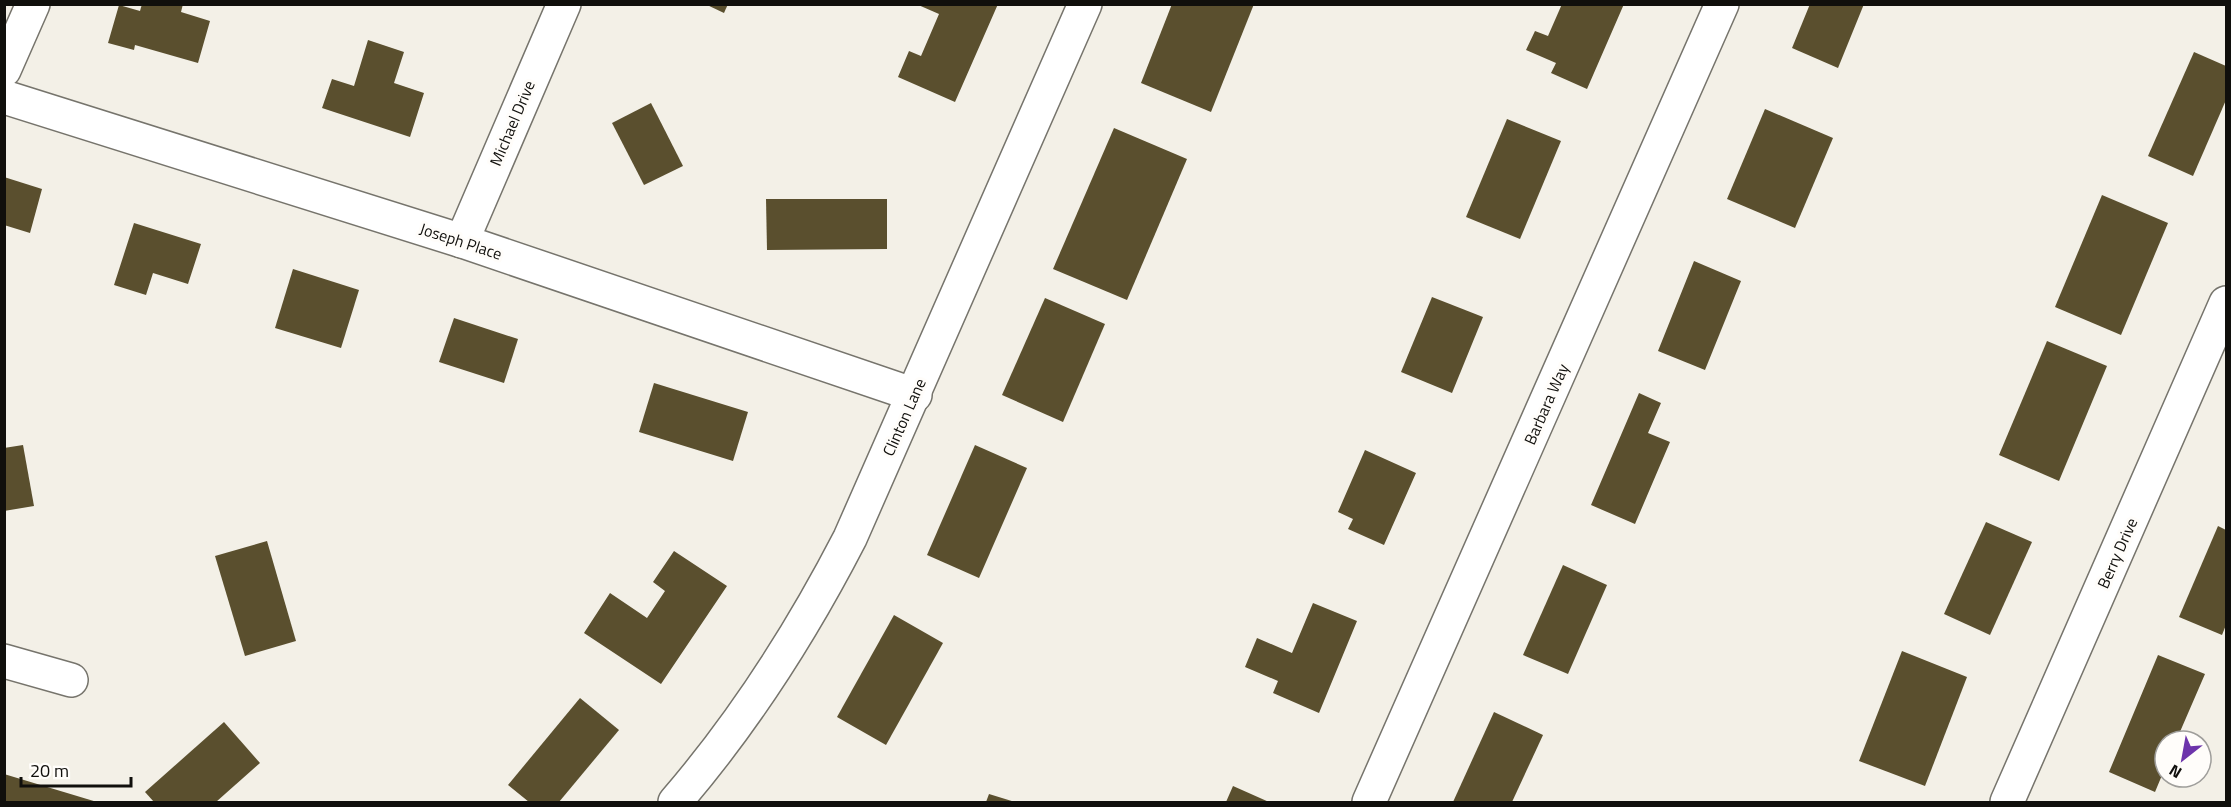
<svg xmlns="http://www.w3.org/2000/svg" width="2231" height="807" viewBox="0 0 2231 807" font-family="'Titillium Web',sans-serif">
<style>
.building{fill:#5a4f2e}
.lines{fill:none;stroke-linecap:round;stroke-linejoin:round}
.minor-casing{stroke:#76746c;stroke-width:36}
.minor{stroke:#fff;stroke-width:33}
.labels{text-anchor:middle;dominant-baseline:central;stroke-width:6;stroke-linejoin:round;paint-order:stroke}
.street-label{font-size:16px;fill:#100f0c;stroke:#fffdfa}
</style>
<rect width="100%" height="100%" fill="#f3f0e7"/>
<!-- building -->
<g class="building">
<path d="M142 4H183L181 12 210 21 198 63 135 45 134 50 108 43 119 5 140 11Z"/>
<path d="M705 4H728L724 13Z"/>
<path d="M916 4H998L955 102 898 77 909 51 921 56 939 14Z"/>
<path d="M1172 4H1254L1211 112 1141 83Z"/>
<path d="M1562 4H1624L1587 89 1551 73 1556 63 1526 50 1535 31 1548 36Z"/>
<path d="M1810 4H1864L1838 68 1792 48Z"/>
<path d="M368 40 404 52 394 83 424 93 410 137 322 108 332 79 354 86Z"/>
<path d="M2194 52 2226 66V100L2193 176 2148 156Z"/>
<path d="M651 103 683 166 644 185 612 123Z"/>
<path d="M1765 109 1833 138 1795 228 1727 199Z"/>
<path d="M1507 119 1561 141 1520 239 1466 217Z"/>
<path d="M1114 128 1187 159 1127 300 1053 269Z"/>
<path d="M4 177 42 189 30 233 4 225Z"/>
<path d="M2102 195 2168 223 2121 335 2055 307Z"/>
<path d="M766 199H887V249L767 250Z"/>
<path d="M134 223 201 244 188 284 153 273 146 295 114 285Z"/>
<path d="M1694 261 1741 281 1705 370 1658 351Z"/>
<path d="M293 269 359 290 341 348 275 328Z"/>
<path d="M1432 297 1483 317 1452 393 1401 372Z"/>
<path d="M1045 298 1105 324 1063 422 1002 395Z"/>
<path d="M454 318 518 339 504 383 439 362Z"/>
<path d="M2047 341 2107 366 2059 481 1999 455Z"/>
<path d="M654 383 748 412 733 461 639 432Z"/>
<path d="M1639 393 1661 403 1648 433 1670 442 1635 524 1591 505Z"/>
<path d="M23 445 34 506 4 511V448Z"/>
<path d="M975 445 1027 468 979 578 927 555Z"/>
<path d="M1365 450 1416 473 1384 545 1348 529 1353 519 1338 512Z"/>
<path d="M1986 522 2032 542 1990 635 1944 614Z"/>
<path d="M2218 526 2226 530V625L2222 635 2179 617Z"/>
<path d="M267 541 296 641 245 656 215 556Z"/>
<path d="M674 551 727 586 661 684 584 633 610 593 647 618 665 591 653 582Z"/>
<path d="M1563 565 1607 585 1568 674 1523 655Z"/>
<path d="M1313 603 1357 621 1319 713 1273 693 1278 681 1245 667 1257 638 1292 653Z"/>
<path d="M894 615 943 643 886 745 837 717Z"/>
<path d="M1902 651 1967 677 1925 786 1859 761Z"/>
<path d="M2158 655 2205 674 2176 741H2165V768L2155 792 2109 772Z"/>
<path d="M580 698 619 730 559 802H529L508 785Z"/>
<path d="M1494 712 1543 735 1512 802H1453Z"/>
<path d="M224 722 260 763 216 802H154L145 792Z"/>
<path d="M4 774 97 802H4Z"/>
<path d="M1233 786 1269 802H1226Z"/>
<path d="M989 794 1015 802H986Z"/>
</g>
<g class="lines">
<!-- minor casing -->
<g class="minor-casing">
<g id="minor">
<path d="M4 70 33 4"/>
<path d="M4 97 462 241 915 395"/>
<path d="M462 241 564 4"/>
<path d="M4 661 71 680"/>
<path d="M675 802C744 722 801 633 850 538L1085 4"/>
<path d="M1369 802 1722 4"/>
<path d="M2007 802 2226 303"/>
</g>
</g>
<!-- minor -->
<use href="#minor" class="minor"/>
</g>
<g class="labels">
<!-- street labels -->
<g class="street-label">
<text transform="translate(512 123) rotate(-67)">Michael Drive</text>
<text transform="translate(461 241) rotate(18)">Joseph Place</text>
<text transform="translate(1546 404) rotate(-66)">Barbara Way</text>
<text transform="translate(904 417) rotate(-66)">Clinton Lane</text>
<text transform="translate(2117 553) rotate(-66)">Berry Drive</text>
</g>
</g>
<!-- border -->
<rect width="2231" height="807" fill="none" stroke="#100f0c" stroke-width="12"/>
<!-- north arrow -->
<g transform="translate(2183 759) rotate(211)"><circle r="28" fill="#fffdfa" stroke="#9f9e9b" stroke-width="1.5"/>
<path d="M0-4.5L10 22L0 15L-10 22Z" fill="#6d34ab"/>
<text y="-9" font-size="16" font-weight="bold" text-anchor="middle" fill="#100f0c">N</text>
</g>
<!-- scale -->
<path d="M21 777v9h110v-9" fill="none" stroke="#100f0c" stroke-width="3"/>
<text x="30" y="777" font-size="18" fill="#100f0c" stroke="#fffdfa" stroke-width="4.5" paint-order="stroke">20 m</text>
</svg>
